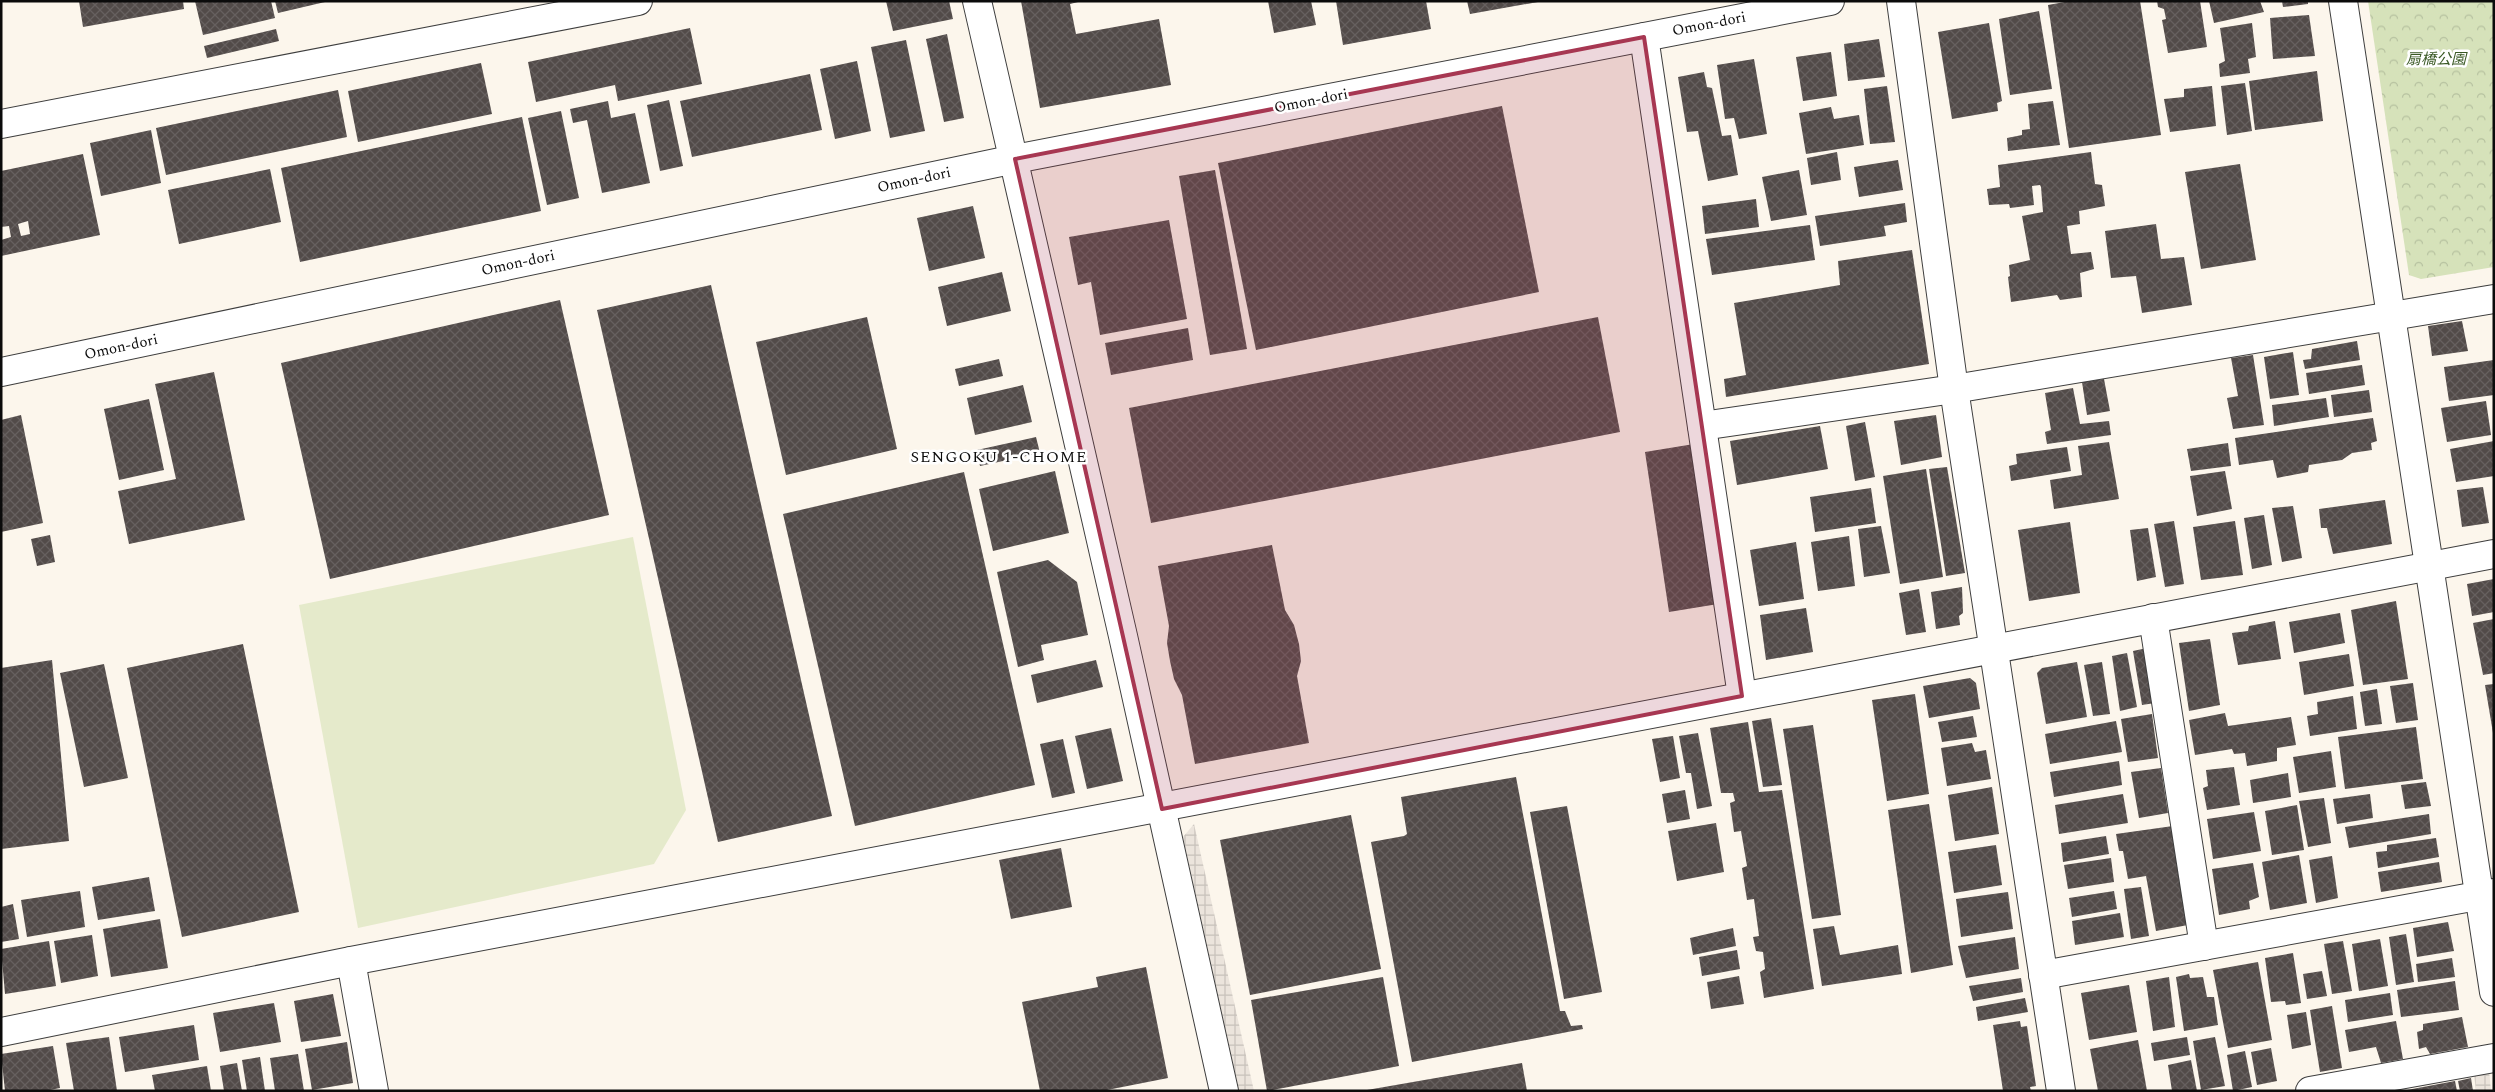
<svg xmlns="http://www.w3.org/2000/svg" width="2495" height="1092" viewBox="0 0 2495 1092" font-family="Spectral,'Noto Sans JP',serif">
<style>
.park{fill:url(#park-crowns)}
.pitch{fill:#e5eacb}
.plaza{fill:url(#plaza-grid)}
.building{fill:url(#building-cross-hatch);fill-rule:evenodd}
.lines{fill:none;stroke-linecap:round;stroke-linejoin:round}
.minor-casing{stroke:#3e3e3e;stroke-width:30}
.minor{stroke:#fff;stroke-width:28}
.marked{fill:#a73752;fill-opacity:0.2;stroke:#a73752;stroke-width:4;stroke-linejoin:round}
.labels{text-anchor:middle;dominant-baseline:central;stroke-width:5;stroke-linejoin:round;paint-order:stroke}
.street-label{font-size:15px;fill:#0b0b0b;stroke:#fff}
.park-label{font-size:15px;font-style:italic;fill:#3a5925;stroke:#fff}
.neighbourhood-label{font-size:16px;letter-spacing:1px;fill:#0b0b0b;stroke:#fff}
</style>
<defs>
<pattern id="park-crowns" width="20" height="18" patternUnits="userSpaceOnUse" patternTransform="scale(1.25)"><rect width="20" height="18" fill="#d6e2ba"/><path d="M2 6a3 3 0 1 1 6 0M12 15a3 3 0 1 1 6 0" fill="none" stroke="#b6c19f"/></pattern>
<pattern id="plaza-grid" width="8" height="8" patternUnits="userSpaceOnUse" patternTransform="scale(1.25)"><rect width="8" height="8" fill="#ebe4dc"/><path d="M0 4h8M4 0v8" fill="none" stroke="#c8c2bb"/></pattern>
<pattern id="building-cross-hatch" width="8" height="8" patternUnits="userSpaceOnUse" patternTransform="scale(1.25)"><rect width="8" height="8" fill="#524b49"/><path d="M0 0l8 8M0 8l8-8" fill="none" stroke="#66605f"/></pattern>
</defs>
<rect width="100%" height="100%" fill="#fcf6ec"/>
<!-- park -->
<path class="park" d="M2368 1H2494V267L2421 279 2409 275Z"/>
<!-- pitch -->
<path class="pitch" d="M633 537 686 810 654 864 358 928 299 605Z"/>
<!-- plaza -->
<g class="plaza">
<path d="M1194 824 1254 1091H1239L1183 837Z"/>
<path d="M2489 1070 2491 1091H2476L2474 1074Z"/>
</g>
<!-- building -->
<g class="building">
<path d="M79 1H183L184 9 83 27Z"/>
<path d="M195 1H271L275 18 203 35Z"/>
<path d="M275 1H325V2L278 13Z"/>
<path d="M886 1H949L953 19 893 31Z"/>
<path d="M1021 1H1082L1070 4 1076 34 1159 19 1171 85 1040 108Z"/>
<path d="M1268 1H1311L1316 25 1274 33Z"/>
<path d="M1336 1H1426L1431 29 1343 45Z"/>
<path d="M1467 1H1538V2L1470 14Z"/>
<path d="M2070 1H2140L2161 135 2069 148 2048 5Z"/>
<path d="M2157 1H2200L2207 47 2168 53 2162 20 2166 19 2164 9 2158 7Z"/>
<path d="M2209 1H2260L2264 12 2214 23Z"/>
<path d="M2282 1H2308V4L2283 7Z"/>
<path d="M2039 11 2052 89 2010 95 1999 19Z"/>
<path d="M2309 15 2315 56 2273 59 2270 18Z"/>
<path d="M1989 23 2002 101 1997 103 1998 111 1952 119 1938 32Z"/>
<path d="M2252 23 2256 57 2248 59 2250 73 2220 77 2219 64 2225 61 2220 28Z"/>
<path d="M690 28 702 84 618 101 615 85 536 102 528 62Z"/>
<path d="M276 29 279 41 207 58 204 46Z"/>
<path d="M947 34 964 118 944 122 926 39Z"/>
<path d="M1879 39 1885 77 1848 81 1844 44Z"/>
<path d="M906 40 925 131 890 138 871 47Z"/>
<path d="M1831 52 1837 96 1803 101 1796 57Z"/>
<path d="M1754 59 1767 134 1739 139 1734 118 1725 119 1717 65Z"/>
<path d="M857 61 871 131 835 139 820 69Z"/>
<path d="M481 63 492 114 358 142 348 91Z"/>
<path d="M2317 71 2323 121 2255 130 2249 81Z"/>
<path d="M1704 72 1707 87 1712 88 1722 136 1731 135 1738 175 1708 181 1698 131 1687 132 1678 77Z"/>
<path d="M810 74 822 130 692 157 680 101Z"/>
<path d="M2245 83 2252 131 2227 135 2221 86Z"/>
<path d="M1887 86 1895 142 1870 144 1864 89Z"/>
<path d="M2212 86 2216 126 2170 132 2164 99 2184 97V89Z"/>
<path d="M338 90 347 137 166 175 156 128Z"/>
<path d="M669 100 683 166 660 171 647 105Z"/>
<path d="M608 101 611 118 635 113 650 183 602 193 587 120 573 123 570 109Z"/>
<path d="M2053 101 2060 145 2008 151 2007 138 2022 135V130L2030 129 2028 104Z"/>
<path d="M1502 106 1539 292 1256 350 1218 163Z"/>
<path d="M1831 107 1834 119 1859 115 1864 145 1806 154 1799 113Z"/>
<path d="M561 111 579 198 547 205 528 118Z"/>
<path d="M522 117 541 211 300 262 281 168Z"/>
<path d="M151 130 161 183 101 196 90 143Z"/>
<path d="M1837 152 1841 180 1811 185 1807 158Z"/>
<path d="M2091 152 2095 184 2102 185 2105 206 2079 211 2080 224 2067 226 2071 254 2091 252 2094 269 2080 273 2082 297 2060 300 2057 295 2011 302 2008 277 2010 276 2009 265 2030 260 2022 216 2043 212 2041 187 2040 185 2032 186 2034 205 2010 208 2009 204 1989 205 1987 189 2000 187 1998 165Z"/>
<path d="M83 154 100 235 1 256V240L11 237 9 226 1 227V171ZM28 221 30 234 21 236 18 224Z"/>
<path d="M1898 160 1903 190 1859 197 1854 167Z"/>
<path d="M2240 164 2256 260 2201 269 2185 172Z"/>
<path d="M270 169 281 222 179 244 168 190Z"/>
<path d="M1215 170 1247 349 1210 355 1179 176Z"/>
<path d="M1799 170 1807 215 1771 221 1762 177Z"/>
<path d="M1756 199 1759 227 1705 234 1702 206Z"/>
<path d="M1905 203 1907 222 1884 226 1886 236 1820 246 1815 216Z"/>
<path d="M973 206 985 258 929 271 917 218Z"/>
<path d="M1169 220 1187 319 1100 335 1091 282 1078 285 1069 237Z"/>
<path d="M2156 224 2161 259 2184 257 2192 305 2142 313 2136 276 2111 278 2105 231Z"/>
<path d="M1810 225 1815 260 1712 275 1706 239Z"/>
<path d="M1912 250 1929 364 1726 397 1724 379 1746 375 1734 303 1840 285 1838 261Z"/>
<path d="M1002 272 1011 311 947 326 938 287Z"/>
<path d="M711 285 832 816 718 842 597 310Z"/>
<path d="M560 300 609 515 330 579 281 363Z"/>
<path d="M867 317 897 449 786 475 756 342Z"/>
<path d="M1598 317 1620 432 1151 523 1129 408Z"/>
<path d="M2462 321 2468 351 2432 356 2428 326Z"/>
<path d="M1188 328 1193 360 1111 375 1105 343Z"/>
<path d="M2357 341 2360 360 2305 369 2303 360 2311 359 2312 349Z"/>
<path d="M2293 352 2299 395 2270 399 2264 357Z"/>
<path d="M2253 355 2264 425 2233 429 2227 398 2238 396 2231 358Z"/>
<path d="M999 359 1003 376 959 386 955 369Z"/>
<path d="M2494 360V395L2449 401 2444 367Z"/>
<path d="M2362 365 2365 385 2309 394 2306 373Z"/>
<path d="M214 372 245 520 129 544 118 491 176 479 155 384Z"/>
<path d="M2104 379 2110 411 2087 415 2082 382Z"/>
<path d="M1023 385 1032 422 975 435 967 398Z"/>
<path d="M2073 388 2080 424 2109 421 2111 435 2047 444 2045 432 2051 430 2045 393Z"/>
<path d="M2369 390 2372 412 2334 417 2331 395Z"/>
<path d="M2326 398 2329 417 2274 426 2272 405Z"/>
<path d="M149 399 164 470 119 480 104 409Z"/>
<path d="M2486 401 2491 435 2447 442 2441 408Z"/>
<path d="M21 415 43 523 1 532V420Z"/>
<path d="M1936 415 1942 457 1901 465 1894 421Z"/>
<path d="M2373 418 2377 441 2371 443 2372 450 2352 453 2342 460 2309 465 2308 472 2277 478 2273 460 2239 465 2235 438Z"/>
<path d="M1865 422 1875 477 1855 481 1846 426Z"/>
<path d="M1820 426 1828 469 1737 485 1730 441Z"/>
<path d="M1036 437 1040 453 980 466 977 450Z"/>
<path d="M2494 441V476L2456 482 2450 449Z"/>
<path d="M2109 442 2119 499 2054 509 2050 480 2082 475 2078 446Z"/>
<path d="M2228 443 2231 466 2191 471 2187 449Z"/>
<path d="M1694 444 1718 604 1669 612 1645 452Z"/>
<path d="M2067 447 2071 471 2011 481 2009 466 2017 464 2016 454Z"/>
<path d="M1947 467 1965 573 1946 576 1929 469Z"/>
<path d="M1926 469 1943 577 1900 584 1883 476Z"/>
<path d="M1055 471 1069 533 993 551 979 489Z"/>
<path d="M2225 471 2232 509 2197 516 2190 476Z"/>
<path d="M964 472 1035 785 855 826 783 514Z"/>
<path d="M2483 487 2489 523 2462 527 2457 490Z"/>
<path d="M1871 488 1876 523 1815 532 1810 497Z"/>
<path d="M2385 500 2392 544 2333 554 2327 528H2321L2319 509Z"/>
<path d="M2293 506 2302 558 2282 562 2272 508Z"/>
<path d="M2264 515 2272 565 2252 569 2244 518Z"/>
<path d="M2174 521 2184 584 2165 587 2154 524Z"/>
<path d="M2235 521 2243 575 2201 580 2193 527Z"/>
<path d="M2070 522 2080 593 2029 601 2018 530Z"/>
<path d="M1881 526 1890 573 1864 577 1858 529Z"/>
<path d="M2148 528 2156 577 2137 581 2130 530Z"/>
<path d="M50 535 55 562 37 566 31 539Z"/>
<path d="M1849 536 1855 586 1818 591 1811 542Z"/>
<path d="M1796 542 1804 599 1759 606 1750 550Z"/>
<path d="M1272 545 1285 610 1294 625 1299 644 1301 661 1297 676 1309 743 1195 764 1182 695 1174 679 1170 661 1167 643 1169 626 1158 566Z"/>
<path d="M1048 560 1077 582 1088 635 1041 645 1044 660 1018 667 997 572Z"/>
<path d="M2494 579V612L2472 616 2467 584Z"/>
<path d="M1962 587 1963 613 1959 616 1960 625 1936 629 1931 592Z"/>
<path d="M1919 589 1926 632 1906 635 1899 593Z"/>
<path d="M2396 601 2408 679 2363 685 2351 610Z"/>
<path d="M1806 608 1813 652 1766 660 1760 615Z"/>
<path d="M2340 613 2345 643 2294 653 2289 622Z"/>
<path d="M2494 619V673L2483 675 2473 623Z"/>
<path d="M2275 621 2281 659 2238 665 2232 633 2248 631 2249 626Z"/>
<path d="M2210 639 2220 705 2189 711 2179 643Z"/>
<path d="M243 644 299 912 182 937 127 668Z"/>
<path d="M2147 648 2155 703 2142 705 2133 651Z"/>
<path d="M2127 653 2137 707 2120 711 2112 656Z"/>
<path d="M2349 654 2354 686 2304 695 2299 662Z"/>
<path d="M52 660 69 841 1 849V668Z"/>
<path d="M1096 660 1103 687 1037 703 1031 675Z"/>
<path d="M2077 662 2087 717 2046 724 2037 673 2042 668Z"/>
<path d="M2102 662 2110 714 2093 716 2084 665Z"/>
<path d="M104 664 128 778 84 787 60 673Z"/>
<path d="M1970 678 1976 683 1980 709 1929 718 1923 686Z"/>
<path d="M2413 683 2418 720 2396 723 2390 686Z"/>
<path d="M2494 684V732L2493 733 2485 685Z"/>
<path d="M2377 689 2382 724 2365 726 2360 692Z"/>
<path d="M1915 694 1929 794 1887 801 1872 700Z"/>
<path d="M2353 696 2357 729 2310 736 2307 716 2318 714 2317 702Z"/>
<path d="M2225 713 2228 726 2291 717 2296 745 2277 748V761L2247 766 2245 753 2234 754 2232 749 2195 755 2189 720Z"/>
<path d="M2152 714 2158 758 2128 762 2121 719Z"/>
<path d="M1973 716 1977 737 1942 742 1938 722Z"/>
<path d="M1771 718 1782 785 1763 787 1752 721Z"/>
<path d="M2116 721 2122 752 2050 764 2045 734Z"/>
<path d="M1748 722 1759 792 1782 790 1814 989 1764 998 1760 972 1765 969 1763 952 1756 951 1753 937 1759 936 1754 899 1747 900 1742 868 1747 866 1741 831 1734 832 1730 803 1735 801 1733 793H1721L1710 728Z"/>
<path d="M1813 725 1841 915 1812 919 1783 729Z"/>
<path d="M2416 727 2423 779 2345 789 2338 737Z"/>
<path d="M1111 728 1123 781 1087 789 1075 736Z"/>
<path d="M1698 733 1712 806 1697 809 1691 773H1686L1679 736Z"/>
<path d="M1673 736 1680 778 1660 782 1652 739Z"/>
<path d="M1063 739 1075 793 1052 798 1040 744Z"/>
<path d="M1972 743 1975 752 1986 750 1991 779 1947 786 1941 748Z"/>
<path d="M2331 751 2336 787 2299 793 2293 757Z"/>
<path d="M2119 761 2122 785 2054 797 2050 772Z"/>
<path d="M2234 767 2240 805 2207 810 2203 788 2208 786 2206 770Z"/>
<path d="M2161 768 2168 813 2139 818 2131 772Z"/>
<path d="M2288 773 2291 797 2253 803 2250 780Z"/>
<path d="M1516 777 1560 1011H1565L1571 1026 1582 1025 1583 1029 1412 1062 1371 842 1404 836 1407 834 1401 797Z"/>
<path d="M2426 782 2431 806 2405 809 2401 785Z"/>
<path d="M1992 787 1999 834 1955 841 1948 795Z"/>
<path d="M1685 790 1690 819 1667 823 1662 794Z"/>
<path d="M2123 794 2128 823 2059 834 2055 805Z"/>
<path d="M2370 794 2373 818 2337 824 2333 799Z"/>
<path d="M2324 798 2331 843 2308 847 2299 801Z"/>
<path d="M1929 804 1953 965 1911 973 1888 810Z"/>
<path d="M2297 805 2304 850 2272 855 2265 811Z"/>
<path d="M1567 806 1602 992 1564 999 1530 812Z"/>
<path d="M2254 812 2261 851 2213 859 2207 819Z"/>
<path d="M2429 814 2431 834 2349 848 2345 827Z"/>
<path d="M1351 815 1381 969 1250 995 1220 840Z"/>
<path d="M1716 823 1724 872 1677 881 1668 831Z"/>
<path d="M2173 826 2188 925 2156 931 2146 876 2128 879 2123 851H2119L2116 834Z"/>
<path d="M2106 836 2109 854 2063 862 2061 843Z"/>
<path d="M2436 838 2439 857 2378 868 2376 852 2387 851V845Z"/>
<path d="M1996 845 2002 885 1954 893 1948 852Z"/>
<path d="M1061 848 1072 907 1011 919 999 860Z"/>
<path d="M2299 855 2307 903 2270 910 2262 862Z"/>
<path d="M2332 856 2338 898 2316 903 2309 860Z"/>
<path d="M2111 858 2114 882 2068 889 2064 865Z"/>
<path d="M2439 862 2442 882 2381 892 2378 872Z"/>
<path d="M2253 863 2259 897 2249 901 2250 909 2219 915 2212 869Z"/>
<path d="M149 877 155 911 98 920 92 887Z"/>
<path d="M2141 887 2149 936 2131 939 2124 889Z"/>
<path d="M80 891 85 927 27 937 21 900Z"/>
<path d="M2114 891 2117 909 2072 917 2069 898Z"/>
<path d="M2008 892 2013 929 1961 937 1956 899Z"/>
<path d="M13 904 19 939 1 942V907Z"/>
<path d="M2120 913 2124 937 2075 945 2072 921Z"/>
<path d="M160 919 168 968 111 977 103 929Z"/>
<path d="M2448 922 2454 951 2417 957 2413 928Z"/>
<path d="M1834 926 1840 955 1898 945 1902 974 1822 986 1813 929Z"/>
<path d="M1733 928 1736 946 1693 955 1690 938Z"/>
<path d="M2406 934 2414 982 2396 985 2389 937Z"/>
<path d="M92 935 98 976 61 983 54 941Z"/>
<path d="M2015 937 2019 969 1966 978 1958 946Z"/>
<path d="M2380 939 2388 986 2359 991 2352 944Z"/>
<path d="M49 941 56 986 5 994 1 949Z"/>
<path d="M2343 941 2352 991 2332 994 2324 944Z"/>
<path d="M1737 950 1740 969 1702 976 1699 957Z"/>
<path d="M2293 953 2301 1003 2286 1005 2285 1001 2271 1002 2265 958Z"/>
<path d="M2452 958 2455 977 2418 982 2416 964Z"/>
<path d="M2258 962 2272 1040 2228 1048 2213 970Z"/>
<path d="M1146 967 1168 1078 1102 1091H1040L1022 1002 1098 987 1096 977Z"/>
<path d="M2322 971 2327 996 2307 999 2303 974Z"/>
<path d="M2189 974 2190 978 2203 977 2207 997H2214L2218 1025 2184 1031 2176 977Z"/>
<path d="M1739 976 1744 1004 1711 1009 1707 982Z"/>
<path d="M1383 977 1399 1066 1267 1091 1251 1000Z"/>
<path d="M2169 977 2175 1027 2153 1031 2146 981Z"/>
<path d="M2021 978 2023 992 1973 1001 1969 986Z"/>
<path d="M2455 981 2459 1010 2401 1017 2397 990Z"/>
<path d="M2129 985 2137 1032 2089 1040 2081 993Z"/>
<path d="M2390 993 2393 1015 2348 1022 2345 1000Z"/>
<path d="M333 994 341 1036 301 1042 294 1001Z"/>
<path d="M2025 998 2028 1012 1978 1021 1976 1007Z"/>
<path d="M274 1003 281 1042 220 1052 213 1013Z"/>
<path d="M2332 1006 2342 1068 2320 1072 2310 1010Z"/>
<path d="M2306 1012 2311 1045 2292 1049 2287 1015Z"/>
<path d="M2462 1017 2468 1047 2430 1054 2426 1047 2419 1049 2417 1032 2423 1030V1024Z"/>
<path d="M2020 1021 2021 1027 2027 1026 2036 1086 2030 1087 2031 1091H2003L1993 1025Z"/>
<path d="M2396 1021 2403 1059 2381 1063 2376 1047 2349 1052 2345 1030Z"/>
<path d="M194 1025 199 1060 125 1072 119 1037Z"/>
<path d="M109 1037 117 1091H74L66 1043Z"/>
<path d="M2187 1037 2190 1055 2154 1061 2151 1043Z"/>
<path d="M2215 1037 2225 1086 2201 1090 2193 1041Z"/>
<path d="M2138 1040 2147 1091H2098L2090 1049Z"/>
<path d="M347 1042 353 1083 312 1090 305 1049Z"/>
<path d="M53 1046 60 1088 45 1091H5L1 1054Z"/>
<path d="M2271 1048 2277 1081 2257 1085 2251 1052Z"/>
<path d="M2245 1051 2252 1087 2233 1091 2227 1055Z"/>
<path d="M298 1054 304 1091H275L270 1058Z"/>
<path d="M260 1057 265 1091H247L242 1060Z"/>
<path d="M2191 1060 2197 1091H2172L2168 1065Z"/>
<path d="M237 1063 242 1091H224L220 1066Z"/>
<path d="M1522 1063 1527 1091H1367V1090Z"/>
<path d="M207 1066 211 1091H155L152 1075Z"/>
<path d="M2471 1078 2473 1091H2460L2458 1081Z"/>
<path d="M2455 1081 2457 1091H2408L2407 1090Z"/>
</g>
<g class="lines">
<!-- minor casing -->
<g class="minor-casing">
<g id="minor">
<path d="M977 1 1123 636 1224 1091"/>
<path d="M1901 1 1954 389 2061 1091"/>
<path d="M2343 1 2494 992"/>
<path d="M1644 37 1742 696"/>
<path d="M1 124 638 1"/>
<path d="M1 372 1015 159 1830 1"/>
<path d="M1702 426 1954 389 2494 299"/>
<path d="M2153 618 2204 946"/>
<path d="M351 961 374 1091"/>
<path d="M2043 975 2494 893"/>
<path d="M1 1032 351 961 2494 554"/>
<path d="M2310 1091 2494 1058"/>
</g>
</g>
<!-- minor -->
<use href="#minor" class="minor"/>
</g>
<!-- marked area -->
<path class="marked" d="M1644 37 1742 696 1162 809 1015 159Z"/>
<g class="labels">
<!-- street labels -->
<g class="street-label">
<text transform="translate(1709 24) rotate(-11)">Omon-dori</text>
<text transform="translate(1311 101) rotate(-11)">Omon-dori</text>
<text transform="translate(914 180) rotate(-12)">Omon-dori</text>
<text transform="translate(518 263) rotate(-12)">Omon-dori</text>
<text transform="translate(121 347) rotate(-12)">Omon-dori</text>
</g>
<!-- park labels -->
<g class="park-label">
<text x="2436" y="59">扇橋公園</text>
</g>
<!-- neighbourhood labels -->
<g class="neighbourhood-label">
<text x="999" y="457">SENGOKU 1-CHOME</text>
</g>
</g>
<!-- border -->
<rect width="2495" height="1092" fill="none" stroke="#0b0b0b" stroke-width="5"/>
</svg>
